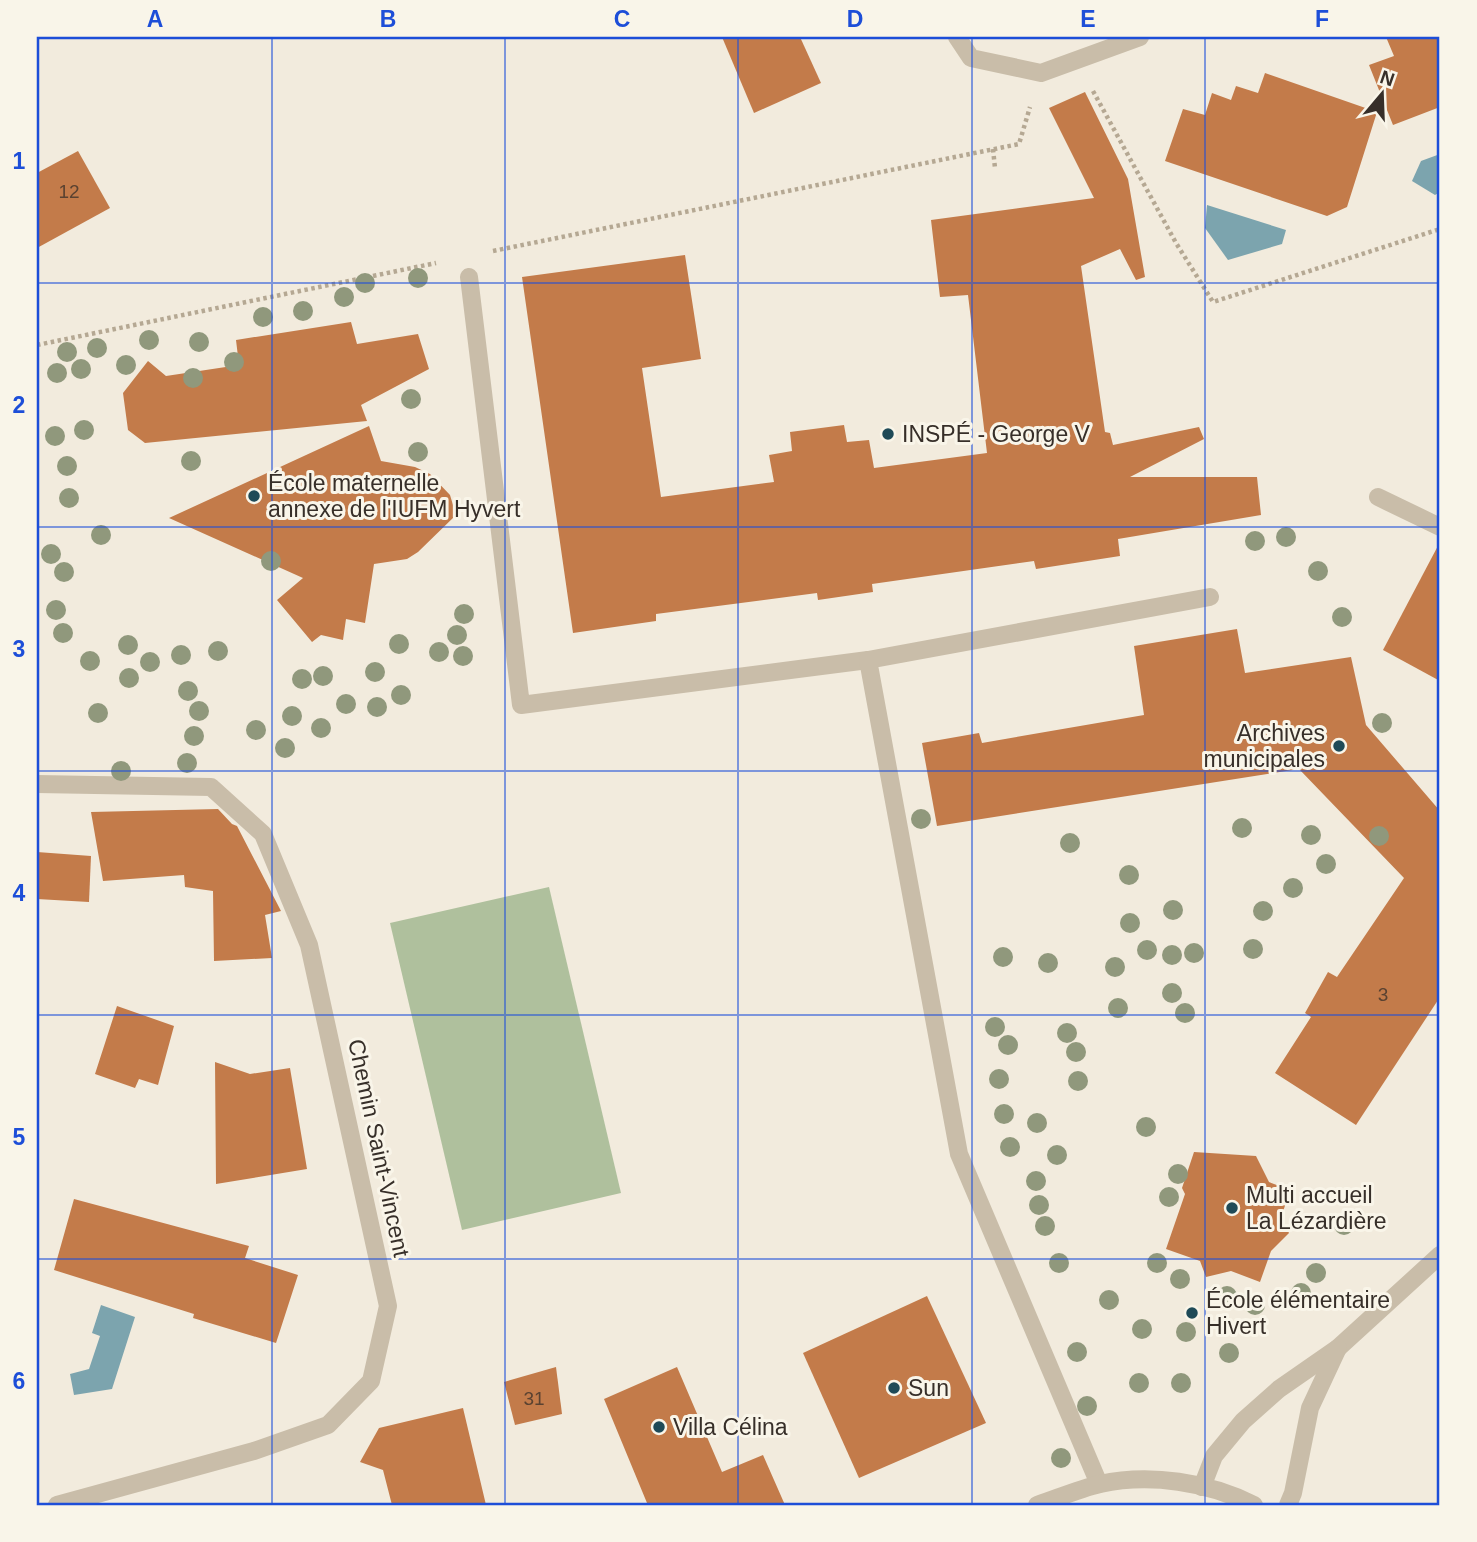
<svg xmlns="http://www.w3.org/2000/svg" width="1477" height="1542" viewBox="0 0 1477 1542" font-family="Arial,sans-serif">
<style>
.green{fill:#afc09d}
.water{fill:#7ca4ae}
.building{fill:#c37b4a}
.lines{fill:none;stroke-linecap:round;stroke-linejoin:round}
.path{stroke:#b5a893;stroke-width:4.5;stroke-dasharray:3.5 3.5;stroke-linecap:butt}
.minor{stroke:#c9bda9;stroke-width:18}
.tree{fill:#90987c}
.grid{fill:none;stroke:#1d4ed8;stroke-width:2;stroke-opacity:0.55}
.poi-dot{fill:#1f4a57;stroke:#f9f5e9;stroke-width:2.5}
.labels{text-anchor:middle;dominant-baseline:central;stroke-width:6;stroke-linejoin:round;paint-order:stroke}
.number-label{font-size:19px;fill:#5a4231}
.poi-label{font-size:23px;fill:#372f29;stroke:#f9f5e9;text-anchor:start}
.street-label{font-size:23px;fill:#372f29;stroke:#f9f5e9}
.neatline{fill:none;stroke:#1d4ed8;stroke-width:2.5}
.grid-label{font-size:23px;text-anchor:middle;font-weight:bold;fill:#1d4ed8}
</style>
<rect width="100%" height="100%" fill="#f2ebdd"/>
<!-- green -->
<path class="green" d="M549 887 621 1193 462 1230 390 923Z"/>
<!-- water -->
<g class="water">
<path d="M1440 154V192L1435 195 1412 181 1421 161Z"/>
<path d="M1207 205 1286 230 1282 244 1228 260 1205 228Z"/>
<path d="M101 1305 135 1317 112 1389 74 1395 70 1374 89 1369 100 1336 92 1333Z"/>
</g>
<!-- building -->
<g class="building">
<path d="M722 37H800L821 83 754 113Z"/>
<path d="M1386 37H1440V107L1393 125 1369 65 1394 56Z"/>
<path d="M1265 73 1377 112 1347 207 1327 216 1165 161 1183 109 1205 115 1212 93 1231 100 1236 86 1258 93Z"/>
<path d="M1085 92 1128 179 1145 277 1136 280 1120 249 1081 266 1105 432 1110 433 1113 445 1199 427 1204 439 1130 477H1257L1261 515 1118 539 1120 556 1036 569 1034 561 872 584 873 592 818 600 817 593 656 614V621L573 633 522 277 685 255 701 359 642 368 661 497 774 482 769 455 792 451 790 432 844 425 847 442 869 440 874 468 987 453 968 295 940 297 931 220 1094 198 1049 108Z"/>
<path d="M78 151 110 208 37 248V173Z"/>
<path d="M351 322 357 344 418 334 429 369 361 405 367 421 145 443 128 430 123 393 148 361 166 376 239 365 236 340Z"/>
<path d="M369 426 381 461 415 467 430 474 450 495 456 515 418 552 407 559 374 564 365 623 346 619 343 640 321 635 312 642 277 600 303 578 169 518Z"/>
<path d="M1440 542V681L1383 650Z"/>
<path d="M1237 629 1245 673 1351 657 1366 725 1440 811V997L1356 1125 1275 1073 1311 1017 1305 1013 1328 972 1337 977 1404 878 1299 769 937 826 922 743 979 733 982 743 1144 715 1134 646Z"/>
<path d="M218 809 232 824 237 826 281 911 265 915 272 958 214 961 213 891 185 887 184 875 103 881 91 812Z"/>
<path d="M37 852 91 856 89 902 37 899Z"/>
<path d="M117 1006 174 1026 158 1085 139 1079 135 1088 95 1074Z"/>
<path d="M215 1062 250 1074 290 1068 307 1169 216 1184Z"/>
<path d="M1194 1152 1256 1156 1269 1182 1290 1190 1281 1218 1289 1233 1271 1251 1260 1282 1231 1271 1206 1277 1200 1261 1166 1249 1185 1194 1182 1188Z"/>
<path d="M74 1199 249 1246 245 1258 298 1275 276 1343 193 1318 194 1314 54 1270Z"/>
<path d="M927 1296 986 1423 859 1478 803 1353Z"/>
<path d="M556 1367 562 1414 515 1425 504 1382Z"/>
<path d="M677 1367 722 1472 763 1455 785 1505H645L647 1503 604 1399Z"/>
<path d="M463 1408 486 1505H392L383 1470 360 1462 379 1428Z"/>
</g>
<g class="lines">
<!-- path -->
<g class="path">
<path d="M1093 91 1176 243 1213 302 1440 229"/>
<path d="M993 149 995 168"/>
<path d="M493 251 1019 144 1030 107"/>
<path d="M37 345 436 263"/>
</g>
<!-- minor -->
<g class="minor">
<path d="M957 37 971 58 1041 73 1140 37"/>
<path d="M469 277 521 705 868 660"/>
<path d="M1378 497 1440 527"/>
<path d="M37 784 211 787 263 834 309 945 388 1306 371 1381 328 1425 254 1451 57 1505"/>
<path d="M1099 1484 959 1154 868 660 1210 597"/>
<path d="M1202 1487 1214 1456 1243 1421 1279 1389 1338 1348 1440 1255"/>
<path d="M1037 1505C1058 1498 1079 1489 1100 1484 1150 1473 1208 1482 1254 1505"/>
<path d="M1288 1505 1293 1493 1310 1408 1338 1348"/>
</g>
</g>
<!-- trees -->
<g class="tree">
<circle cx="418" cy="278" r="10"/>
<circle cx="365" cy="283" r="10"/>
<circle cx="344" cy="297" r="10"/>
<circle cx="303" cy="311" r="10"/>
<circle cx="263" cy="317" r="10"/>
<circle cx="149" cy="340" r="10"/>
<circle cx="199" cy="342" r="10"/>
<circle cx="97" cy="348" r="10"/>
<circle cx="67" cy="352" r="10"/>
<circle cx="234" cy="362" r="10"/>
<circle cx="126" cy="365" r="10"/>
<circle cx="81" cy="369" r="10"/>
<circle cx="57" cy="373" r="10"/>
<circle cx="193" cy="378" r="10"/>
<circle cx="411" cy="399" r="10"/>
<circle cx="84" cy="430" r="10"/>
<circle cx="55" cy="436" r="10"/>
<circle cx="418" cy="452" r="10"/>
<circle cx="191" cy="461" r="10"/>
<circle cx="67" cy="466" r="10"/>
<circle cx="69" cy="498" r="10"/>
<circle cx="101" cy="535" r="10"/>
<circle cx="1286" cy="537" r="10"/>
<circle cx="1255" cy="541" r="10"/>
<circle cx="51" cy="554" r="10"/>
<circle cx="271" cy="561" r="10"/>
<circle cx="1318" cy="571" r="10"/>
<circle cx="64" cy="572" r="10"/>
<circle cx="56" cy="610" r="10"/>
<circle cx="464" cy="614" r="10"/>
<circle cx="1342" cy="617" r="10"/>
<circle cx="63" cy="633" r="10"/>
<circle cx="457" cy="635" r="10"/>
<circle cx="399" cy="644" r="10"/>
<circle cx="128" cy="645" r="10"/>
<circle cx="218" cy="651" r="10"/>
<circle cx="439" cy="652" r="10"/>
<circle cx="181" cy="655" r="10"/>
<circle cx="463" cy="656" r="10"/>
<circle cx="90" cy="661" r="10"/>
<circle cx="150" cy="662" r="10"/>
<circle cx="375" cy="672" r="10"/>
<circle cx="323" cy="676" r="10"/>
<circle cx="129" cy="678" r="10"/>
<circle cx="302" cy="679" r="10"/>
<circle cx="188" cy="691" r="10"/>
<circle cx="401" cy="695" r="10"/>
<circle cx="346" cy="704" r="10"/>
<circle cx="377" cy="707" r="10"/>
<circle cx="199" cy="711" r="10"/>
<circle cx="98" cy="713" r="10"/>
<circle cx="292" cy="716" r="10"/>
<circle cx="1382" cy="723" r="10"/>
<circle cx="321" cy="728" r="10"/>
<circle cx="256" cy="730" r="10"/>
<circle cx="194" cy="736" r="10"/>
<circle cx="285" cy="748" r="10"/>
<circle cx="187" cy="763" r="10"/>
<circle cx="121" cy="771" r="10"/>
<circle cx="921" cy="819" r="10"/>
<circle cx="1242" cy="828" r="10"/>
<circle cx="1311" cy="835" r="10"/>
<circle cx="1379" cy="836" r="10"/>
<circle cx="1070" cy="843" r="10"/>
<circle cx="1326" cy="864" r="10"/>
<circle cx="1129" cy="875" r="10"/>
<circle cx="1293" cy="888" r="10"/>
<circle cx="1173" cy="910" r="10"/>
<circle cx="1263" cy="911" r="10"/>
<circle cx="1130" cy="923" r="10"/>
<circle cx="1253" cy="949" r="10"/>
<circle cx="1147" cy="950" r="10"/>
<circle cx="1194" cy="953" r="10"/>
<circle cx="1172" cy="955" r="10"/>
<circle cx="1003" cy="957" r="10"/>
<circle cx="1048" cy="963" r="10"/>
<circle cx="1115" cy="967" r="10"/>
<circle cx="1172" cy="993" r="10"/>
<circle cx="1118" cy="1008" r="10"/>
<circle cx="1185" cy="1013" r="10"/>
<circle cx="995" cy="1027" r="10"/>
<circle cx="1067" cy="1033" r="10"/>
<circle cx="1008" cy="1045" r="10"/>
<circle cx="1076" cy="1052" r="10"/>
<circle cx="999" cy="1079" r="10"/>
<circle cx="1078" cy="1081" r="10"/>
<circle cx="1004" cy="1114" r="10"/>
<circle cx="1037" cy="1123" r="10"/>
<circle cx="1146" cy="1127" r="10"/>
<circle cx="1010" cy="1147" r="10"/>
<circle cx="1057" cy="1155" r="10"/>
<circle cx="1178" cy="1174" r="10"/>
<circle cx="1036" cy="1181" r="10"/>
<circle cx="1169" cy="1197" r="10"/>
<circle cx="1039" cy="1205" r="10"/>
<circle cx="1344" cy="1225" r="10"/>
<circle cx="1045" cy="1226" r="10"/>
<circle cx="1059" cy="1263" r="10"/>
<circle cx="1157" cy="1263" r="10"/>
<circle cx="1316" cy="1273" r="10"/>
<circle cx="1180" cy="1279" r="10"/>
<circle cx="1301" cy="1293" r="10"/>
<circle cx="1227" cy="1296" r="10"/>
<circle cx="1109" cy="1300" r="10"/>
<circle cx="1255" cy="1305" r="10"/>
<circle cx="1142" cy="1329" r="10"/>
<circle cx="1186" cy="1332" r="10"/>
<circle cx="1077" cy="1352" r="10"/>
<circle cx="1229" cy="1353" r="10"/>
<circle cx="1139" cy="1383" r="10"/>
<circle cx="1181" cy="1383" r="10"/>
<circle cx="1087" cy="1406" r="10"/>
<circle cx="1061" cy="1458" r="10"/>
</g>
<!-- grid -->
<path class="grid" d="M272 37V1505M505 37V1505M738 37V1505M972 37V1505M1205 37V1505M37 283H1440M37 527H1440M37 771H1440M37 1015H1440M37 1259H1440"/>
<!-- markers -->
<g class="poi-dot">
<circle cx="888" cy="434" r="7"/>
<circle cx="254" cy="496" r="7"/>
<circle cx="1339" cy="746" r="7"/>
<circle cx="1232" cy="1208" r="7"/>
<circle cx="1192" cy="1313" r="7"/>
<circle cx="894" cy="1388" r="7"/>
<circle cx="659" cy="1427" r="7"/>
</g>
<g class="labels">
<!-- number labels -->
<g class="number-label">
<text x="69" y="191">12</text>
<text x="1383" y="994">3</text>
<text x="534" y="1398">31</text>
</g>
<!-- poi labels -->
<g class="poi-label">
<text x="902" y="434">INSPÉ - George V</text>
<text x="268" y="483">École maternelle<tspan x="268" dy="26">annexe de l'IUFM Hyvert</tspan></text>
<text x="1325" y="733" text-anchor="end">Archives<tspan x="1325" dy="26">municipales</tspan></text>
<text x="1246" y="1195">Multi accueil<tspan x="1246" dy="26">La Lézardière</tspan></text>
<text x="1206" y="1300">École élémentaire<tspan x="1206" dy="26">Hivert</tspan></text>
<text x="908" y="1388">Sun</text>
<text x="673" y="1427">Villa Célina</text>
</g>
<!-- street labels -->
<g class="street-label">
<text transform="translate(379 1148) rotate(78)">Chemin Saint-Vincent</text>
</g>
</g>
<!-- border -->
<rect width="1477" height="1542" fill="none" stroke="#f9f5e9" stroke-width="77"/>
<!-- north arrow -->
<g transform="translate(1382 94) rotate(19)" stroke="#f9f5e9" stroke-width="5" paint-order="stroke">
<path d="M0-5L12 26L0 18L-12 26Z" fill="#372f29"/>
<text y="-10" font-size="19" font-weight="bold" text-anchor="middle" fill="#372f29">N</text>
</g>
<rect x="38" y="38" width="1400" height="1466" class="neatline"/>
<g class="grid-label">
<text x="155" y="27">A</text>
<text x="388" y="27">B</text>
<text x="622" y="27">C</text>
<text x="855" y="27">D</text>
<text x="1088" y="27">E</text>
<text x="1322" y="27">F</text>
<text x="19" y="169">1</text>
<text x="19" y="413">2</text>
<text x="19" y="657">3</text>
<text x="19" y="901">4</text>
<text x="19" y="1145">5</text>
<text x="19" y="1389">6</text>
</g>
</svg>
